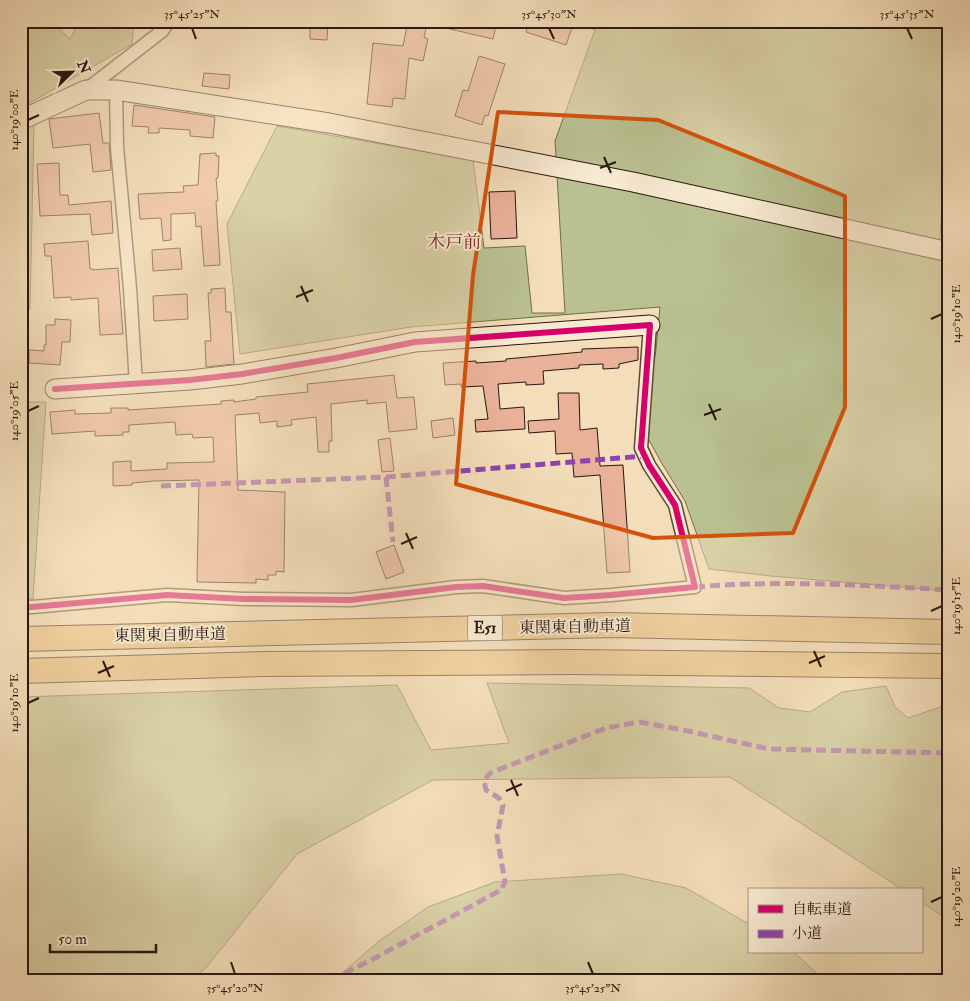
<svg xmlns="http://www.w3.org/2000/svg" width="970" height="1001" viewBox="0 0 970 1001" font-family="'IM FELL Double Pica','Noto Serif JP',serif">
<style>
.green{fill:#bac191;stroke:#726c50}
.building{fill:#eab199;stroke:#2b170e}
.lines{fill:none;stroke-linecap:round;stroke-linejoin:round}
.street-casing{stroke:#5d4939;stroke-width:15}
.secondary-casing{stroke:#2b170e;stroke-width:21}
.highway-casing{stroke:#2b170e;stroke-width:26}
.street{stroke:#f8ead2;stroke-width:12}
.secondary{stroke:#f8ead2;stroke-width:19}
.highway{stroke:#eabf7d;stroke-width:24}
.quiet{stroke:#8e44ad;stroke-width:5;stroke-dasharray:10 5;stroke-linecap:butt}
.cycleway-casing{stroke:#f8ead2;stroke-width:9}
.cycleway{stroke:#d6006c;stroke-width:6}
.marked{fill:none;stroke:#d5520c;stroke-width:4;stroke-linejoin:round}
.ticks{fill:none;stroke:#2b170e;stroke-width:2}
.labels{text-anchor:middle;dominant-baseline:central;stroke-width:4;stroke-linejoin:round;paint-order:stroke}
.shield{fill:#f8ead2;stroke:#685649;stroke-width:1}
.shield-label{font-size:15px;font-weight:bold;fill:#2b170e}
.street-label{font-size:16px;fill:#2b170e;stroke:#f8ead2}
.neighbourhood-label{font-size:18px;fill:#7a1f14;stroke:#f8ead2}
.neatline{fill:none;stroke:#2b170e;stroke-width:2}
.ticks-label{font-size:12px;text-anchor:middle;fill:#2b170e}
</style>
<rect width="100%" height="100%" fill="#f4deba"/>
<filter id="stains"><feTurbulence type="fractalNoise" baseFrequency=".004" numOctaves="4"/><feColorMatrix values="0 0 0 0 .2 0 0 0 0 .09 0 0 0 0 .02 0 0 0 .5 -.17"/></filter>
<radialGradient id="worn" r=".72"><stop offset=".6" stop-color="#630" stop-opacity="0"/><stop offset="1" stop-color="#630" stop-opacity=".3"/></radialGradient>
<!-- green -->
<g class="green">
<path d="M21 21H51L70 39 80 21H134L132 44 21 108Z"/>
<path d="M568 21H949V183H944L938 258 949 261V591L771 576 709 569 685 501 661 462 644 431 656 349 660 307 411 327 240 354 227 224 277 126 473 160 484 248 525 246 532 313H565L555 141 595 30Z"/>
<path d="M34 123 30 309 21 311V129Z"/>
<path d="M21 402H46L33 599H21Z"/>
<path d="M487 683 749 688 779 708 810 712 842 692 886 686 895 707 908 718 949 704V920L921 902V890H903L730 777 433 780 297 854 206 968 191 980H21V697L397 685 431 750 509 743Z"/>
<path d="M621 874 686 888 749 924V952H794L824 980H334L379 941 428 907 495 882Z"/>
</g>
<!-- building -->
<g class="building">
<path d="M310 21H328L327 40 310 39Z"/>
<path d="M408 21H428L424 37 428 39 423 61 409 58 405 99 393 98 392 107 367 104 373 43 403 46Z"/>
<path d="M437 21H497L493 39 437 26Z"/>
<path d="M530 21H562L573 25 566 45 526 32Z"/>
<path d="M479 56 505 64 488 116 485 115 482 125 455 116 463 90 468 91Z"/>
<path d="M204 73 230 75 229 89 202 86Z"/>
<path d="M134 105 215 117 213 138 190 136V130L159 128V133H148L149 127 132 126Z"/>
<path d="M99 113 103 143H109L111 170 93 172 90 144 53 148 49 119Z"/>
<path d="M216 153V156H219L218 178H216L218 201H216L220 265 204 266 201 226 196 227 195 213 171 214V240L163 241 161 218 140 219 138 194 184 192 183 186 198 185 200 154Z"/>
<path d="M59 163 60 195H68L69 205 111 201 113 233 92 235 90 214 40 216 37 164Z"/>
<path d="M515 191 517 238 491 239 489 192Z"/>
<path d="M88 241 90 269H93V270L118 268 123 334 100 335 98 298 71 300V297L54 298 51 256H45L44 244Z"/>
<path d="M180 248 182 269 153 271 152 250Z"/>
<path d="M225 288 226 312H231L234 364 206 367 205 341H211L208 293H211V289Z"/>
<path d="M187 294 188 319 154 321 153 296Z"/>
<path d="M55 319 71 320 70 342H62L60 365 29 363V350L44 351V345H46V325H55Z"/>
<path d="M638 347V360L619 364V368L603 369V364L579 365V368L543 371 544 384 526 385V382L498 384 500 409 524 407 525 429 476 432 475 420 488 419 483 386 461 387V384L445 385 443 363 476 361V363L506 361V359L582 352V349Z"/>
<path d="M394 375 397 398 414 397 417 429 389 432 386 402 367 404V400L331 404 332 441H329V452H318L316 417 291 420 292 425 277 427V421L260 423 259 413 235 415 238 490 285 492 284 572 276 571V575H268V580L256 579V583L197 582 199 480 154 481 132 483V485L113 486V462L131 461V471L167 469V463L214 462 213 437 193 438 192 434 176 435 175 422 129 425V432H123V435L95 436V431L52 434 50 412 75 410V414L111 413V408H128V410L221 404V401L234 400V402L256 399V397L308 392 307 384Z"/>
<path d="M558 393H579L580 430 597 428 600 466 623 465 630 572 607 573 600 475 574 477 572 453 556 454 555 431 529 433 528 421 559 419Z"/>
<path d="M453 418 455 435 433 438 431 421Z"/>
<path d="M390 438 394 471 382 472 378 440Z"/>
<path d="M394 545 404 572 386 579 376 552Z"/>
</g>
<g class="lines">
<!-- street casing -->
<g class="street-casing">
<g id="street">
<path d="M86 90 162 31 169 21"/>
<path d="M116 90 117 147 130 288 136 384"/>
<path d="M21 607H32L167 595 244 599 351 600 456 587 483 586 564 598 611 595 695 587 675 505 649 465 641 448 650 325"/>
</g>
</g>
<!-- secondary casing -->
<g class="secondary-casing">
<g id="secondary">
<path d="M21 120 86 90H116L329 123 633 182 949 252"/>
<path d="M55 389 190 380 242 374 336 358 415 342 650 325"/>
</g>
</g>
<!-- highway casing -->
<g class="highway-casing">
<g id="highway">
<path d="M21 639 611 625 949 632"/>
<path d="M21 671 263 664 572 662 949 666"/>
</g>
</g>
<!-- street -->
<use href="#street" class="street"/>
<!-- secondary -->
<use href="#secondary" class="secondary"/>
<!-- highway -->
<use href="#highway" class="highway"/>
<!-- quiet -->
<g class="quiet">
<path d="M386 477 393 542"/>
<path d="M161 486 386 477 645 456"/>
<path d="M695 587C779 580 864 585 949 590"/>
<path d="M331 980 375 958 501 890 505 882 497 836 503 805 499 798 486 790 484 781 490 773 606 728 640 722 688 731 769 749 949 753"/>
</g>
<!-- cycleway casing -->
<g class="cycleway-casing">
<path id="cycleway" d="M21 607H32L167 595 244 599 351 600 456 587 483 586 564 598 611 595 695 587 675 505 649 465 641 448 650 325 415 342 336 358 242 374 190 380 55 389"/>
</g>
<!-- cycleway -->
<use href="#cycleway" class="cycleway"/>
</g>
<!-- marked area -->
<path d="M0 0H970V1001H0ZM498 112 658 120 845 196V407L793 533 653 538 456 484 473 275Z" fill="#f4deba" fill-opacity=".55" fill-rule="evenodd"/>
<path class="marked" d="M498 112 658 120 845 196V407L793 533 653 538 456 484 473 275Z"/>
<!-- ticks -->
<path class="ticks" d="M192 28 196 39M549 28 554 39M907 28 912 39M28 120 39 115M604 157 611 173M600 168 616 162M301 286 308 302M296 297 313 290M931 319 942 314M709 404 716 420M28 411 39 406M704 415 721 409M406 533 413 549M401 544 417 537M931 611 942 606M814 651 821 667M103 661 110 677M809 663 825 656M98 673 114 666M28 703 39 698M511 780 518 796M506 791 522 784M931 902 942 897M231 962 235 974M588 962 593 974"/>
<g class="labels">
<!-- shield labels -->
<rect class="shield" x="467.5" y="615.5" width="35" height="25" rx="4"/>
<g class="shield-label">
<text x="485" y="628">E51</text>
</g>
<!-- street labels -->
<g class="street-label">
<text transform="translate(575 627) rotate(-1)">東関東自動車道</text>
<text transform="translate(170 635) rotate(-1)">東関東自動車道</text>
</g>
<!-- neighbourhood labels -->
<g class="neighbourhood-label">
<text x="454" y="242">木戸前</text>
</g>
</g>
<!-- margin -->
<rect width="970" height="1001" fill="none" stroke="#f4deba" stroke-width="55"/>
<!-- legend -->
<rect x="748" y="888" width="175" height="65" fill="#f8ead2" stroke="#a69684"/>
<rect x="758" y="905" width="25" height="8" fill="#d6006c" stroke="#a69684"/>
<text x="792" y="914" font-size="15" fill="#2b170e">自転車道</text>
<rect x="758" y="930" width="25" height="8" fill="#8e44ad" stroke="#a69684"/>
<text x="792" y="938" font-size="15" fill="#2b170e">小道</text>
<!-- north arrow -->
<g transform="translate(72 72) rotate(67)" stroke="#f8ead2" stroke-width="4" paint-order="stroke">
<path d="M0-4L9 19L0 12L-9 19Z" fill="#2b170e"/>
<text y="-8" font-size="14" font-weight="bold" text-anchor="middle" fill="#2b170e">N</text>
</g>
<!-- scale -->
<path d="M50 944v8h106v-8" fill="none" stroke="#2b170e" stroke-width="2.5"/>
<text x="58" y="944" font-size="15" fill="#2b170e" stroke="#f8ead2" stroke-width="4" paint-order="stroke">50 m</text>
<rect x="28" y="28" width="914" height="946" class="neatline"/>
<g class="ticks-label">
<text x="192" y="18">35°45'25"N</text>
<text x="549" y="18">35°45'30"N</text>
<text x="907" y="18">35°45'35"N</text>
<text transform="translate(14 120) rotate(-90)" y="4">140°19'00"E</text>
<text transform="translate(956 314) rotate(-90)" y="4">140°19'10"E</text>
<text transform="translate(14 411) rotate(-90)" y="4">140°19'05"E</text>
<text transform="translate(956 606) rotate(-90)" y="4">140°19'15"E</text>
<text transform="translate(14 703) rotate(-90)" y="4">140°19'10"E</text>
<text transform="translate(956 897) rotate(-90)" y="4">140°19'20"E</text>
<text x="235" y="992">35°45'20"N</text>
<text x="593" y="992">35°45'25"N</text>
</g>
<rect width="100%" height="100%" filter="url(#stains)"/>
<rect width="100%" height="100%" fill="url(#worn)"/>
</svg>
